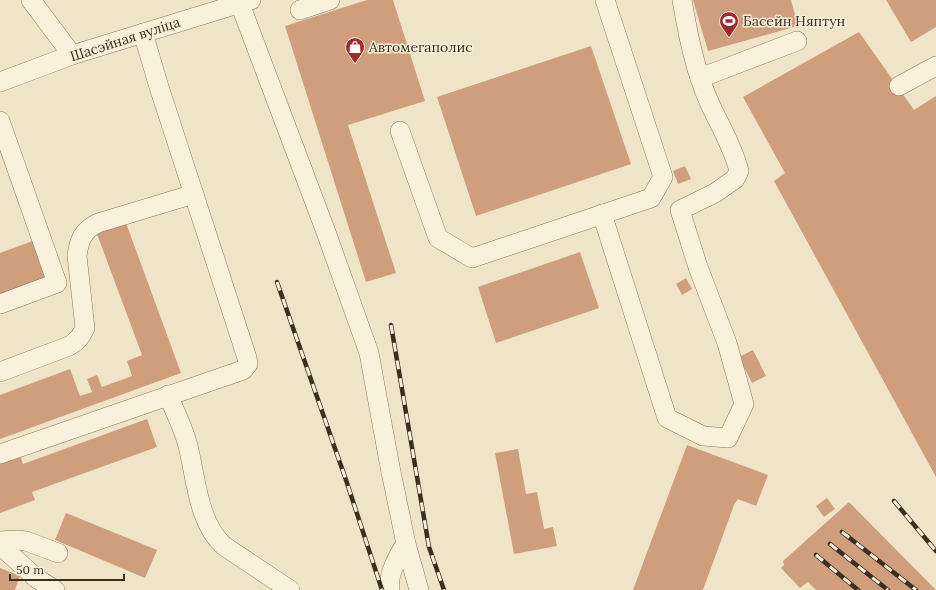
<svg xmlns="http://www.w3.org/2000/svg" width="936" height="590" viewBox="0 0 936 590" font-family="Lora,serif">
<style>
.building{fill:#cf9f7d}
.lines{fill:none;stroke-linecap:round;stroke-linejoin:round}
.minor-casing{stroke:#8d765c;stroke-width:20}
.minor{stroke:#faf1dc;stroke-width:19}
.rail-casing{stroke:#3d2e20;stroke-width:4.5}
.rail{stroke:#f7eed8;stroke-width:3;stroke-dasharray:9;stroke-linecap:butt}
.labels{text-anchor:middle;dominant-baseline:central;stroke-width:3;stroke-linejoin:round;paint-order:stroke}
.poi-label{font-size:14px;fill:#3d2e20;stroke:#f7eed8;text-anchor:start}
.street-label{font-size:14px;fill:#3d2e20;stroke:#f7eed8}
</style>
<rect width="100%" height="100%" fill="#f0e4c8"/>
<!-- building -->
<g class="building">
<path d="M367 0H393L425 101 348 125 396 273 366 282 285 26Z"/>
<path d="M693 0H791L798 26 708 51Z"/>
<path d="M886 0H936V27L911 42Z"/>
<path d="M859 32 914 110 936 96V477L774 181 785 173 743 97Z"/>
<path d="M591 46 631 164 476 216 437 97Z"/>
<path d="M685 166 691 179 678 184 673 171Z"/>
<path d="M126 223 181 373 0 439V395L70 369 80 396 92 392 87 379 97 375 102 387 132 376 127 361 142 355 97 234Z"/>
<path d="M38 239 53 280 0 300V253Z"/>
<path d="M580 252 599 308 496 343 478 287Z"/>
<path d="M686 278 692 289 682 295 676 284Z"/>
<path d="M753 350 766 376 752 383 739 357Z"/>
<path d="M147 419 157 447 32 492 35 500 0 513V457L19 451 23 464Z"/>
<path d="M687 445 768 475 756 506 738 499 734 505 703 590H633Z"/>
<path d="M518 449 526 494 537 492 544 529 553 527 557 546 514 554 495 453Z"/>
<path d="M827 498 835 509 824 517 816 506Z"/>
<path d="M849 502 936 590H816L808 582 800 588 781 568 784 565 783 561Z"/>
<path d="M66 513 157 550 145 578 55 540Z"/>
<path d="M0 568 20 576 15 590H0Z"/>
</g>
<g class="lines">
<!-- minor casing -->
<g class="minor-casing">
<g id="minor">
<path d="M31 0 72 55"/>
<path d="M240 4 326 232 369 353 390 467 406 544 419 590"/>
<path d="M300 10 330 0"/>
<path d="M700 78 797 41"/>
<path d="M0 82 72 55 251 0"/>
<path d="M899 86 936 66"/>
<path d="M0 121 57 283 0 304"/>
<path d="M400 131 438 238 472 258 651 198 663 177 605 0"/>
<path d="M602 214 667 418 703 436 728 438 744 404 727 343 698 267 680 210 715 193 735 179 739 171C733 147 720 126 710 104 695 71 688 35 682 0"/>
<path d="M0 372 69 346C78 341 81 336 85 328L77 256C79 240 83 230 98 223L194 194"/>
<path d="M168 395C175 412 184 429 188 446 196 478 198 523 224 546L290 590"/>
<path d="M0 454 243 370 248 364 247 358 159 87 143 33"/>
<path d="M0 541 17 540 26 541 58 553"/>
<path d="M0 545 36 578 55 590"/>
<path d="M390 590C387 576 398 555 406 544"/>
</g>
</g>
<!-- minor -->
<use href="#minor" class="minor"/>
<!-- rail casing -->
<g class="rail-casing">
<g id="rail">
<path d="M277 282 346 480 382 590"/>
<path d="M391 325 429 547 444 590"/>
<path d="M894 501 936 551"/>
<path d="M842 532 916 590"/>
<path d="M830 544 888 590"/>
<path d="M816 555 858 590"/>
</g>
</g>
<!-- rail -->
<use href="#rail" class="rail"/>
</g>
<!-- icons -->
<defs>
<g id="stadium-pin" transform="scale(1)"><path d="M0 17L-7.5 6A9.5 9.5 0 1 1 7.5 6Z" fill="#9e2a2b" stroke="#f7eed8"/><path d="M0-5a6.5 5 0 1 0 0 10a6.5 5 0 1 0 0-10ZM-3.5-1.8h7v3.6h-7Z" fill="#fff"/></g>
<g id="shop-pin" transform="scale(1)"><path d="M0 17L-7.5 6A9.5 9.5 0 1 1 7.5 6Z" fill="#9e2a2b" stroke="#f7eed8"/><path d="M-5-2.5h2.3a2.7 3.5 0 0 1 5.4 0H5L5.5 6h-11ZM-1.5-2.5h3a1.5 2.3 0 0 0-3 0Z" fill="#fff"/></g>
</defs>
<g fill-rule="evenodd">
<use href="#stadium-pin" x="729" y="21"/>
<use href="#shop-pin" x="355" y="47"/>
</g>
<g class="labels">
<!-- poi labels -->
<g class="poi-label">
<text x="743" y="21">Басейн Няптун</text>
<text x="369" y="47">Автомегаполис</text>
</g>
<!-- street labels -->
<g class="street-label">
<text transform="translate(125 39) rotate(-18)">Шасэйная вуліца</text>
</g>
</g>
<!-- scale -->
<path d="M10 574v6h114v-6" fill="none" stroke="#3d2e20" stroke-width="2"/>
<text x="16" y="574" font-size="12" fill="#3d2e20" stroke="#f7eed8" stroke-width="3" paint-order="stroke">50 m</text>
</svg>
